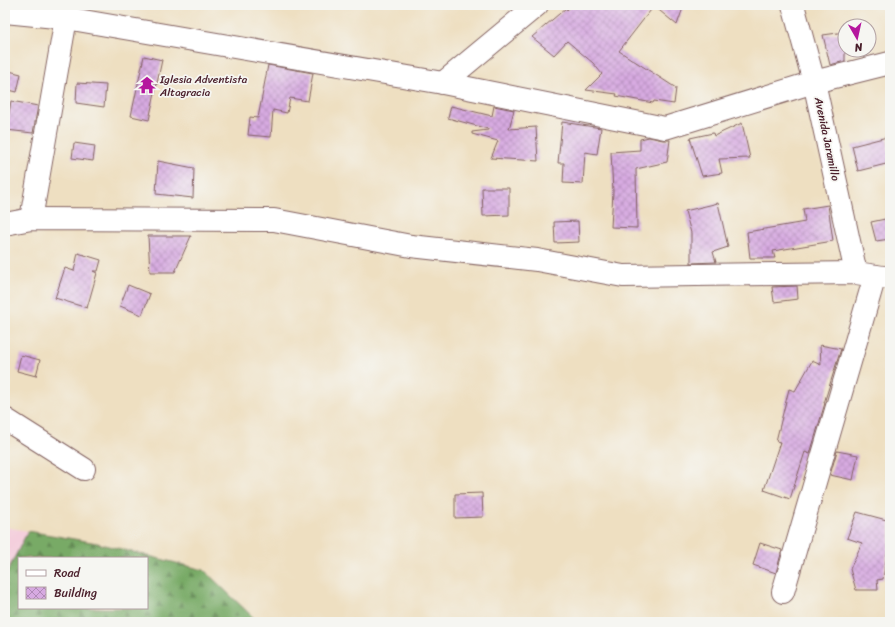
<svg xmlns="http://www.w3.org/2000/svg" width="895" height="627" viewBox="0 0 895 627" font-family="Sriracha,sans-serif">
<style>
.built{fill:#f4cfdd}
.forest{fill:url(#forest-firs);stroke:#616448;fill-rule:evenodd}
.building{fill:url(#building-cross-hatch)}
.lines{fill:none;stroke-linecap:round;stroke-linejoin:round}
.minor-casing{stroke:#836260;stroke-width:24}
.minor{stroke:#fff;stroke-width:22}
.labels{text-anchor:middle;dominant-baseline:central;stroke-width:3.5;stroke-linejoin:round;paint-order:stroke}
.poi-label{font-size:11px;fill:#4a1f2b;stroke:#f6f6f2;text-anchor:start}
.street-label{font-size:11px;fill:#4a1f2b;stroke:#f6f6f2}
</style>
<defs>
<pattern id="forest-firs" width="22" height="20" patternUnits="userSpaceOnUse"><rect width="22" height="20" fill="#78aa66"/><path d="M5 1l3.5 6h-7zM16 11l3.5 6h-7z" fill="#648a54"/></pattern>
<pattern id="building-cross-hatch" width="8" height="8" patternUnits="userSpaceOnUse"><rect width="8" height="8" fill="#d7aae1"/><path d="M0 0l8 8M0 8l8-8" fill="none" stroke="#b08ab7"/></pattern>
</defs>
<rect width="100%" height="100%" fill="#f6f6f2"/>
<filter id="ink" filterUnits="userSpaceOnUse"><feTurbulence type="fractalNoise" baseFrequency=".025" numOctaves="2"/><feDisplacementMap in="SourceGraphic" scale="8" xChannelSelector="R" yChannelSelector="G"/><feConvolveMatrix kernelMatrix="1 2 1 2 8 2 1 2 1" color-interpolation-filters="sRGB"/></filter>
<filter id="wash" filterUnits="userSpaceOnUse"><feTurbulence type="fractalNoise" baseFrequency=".012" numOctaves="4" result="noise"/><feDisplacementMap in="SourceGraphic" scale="16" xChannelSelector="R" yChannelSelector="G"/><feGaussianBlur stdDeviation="0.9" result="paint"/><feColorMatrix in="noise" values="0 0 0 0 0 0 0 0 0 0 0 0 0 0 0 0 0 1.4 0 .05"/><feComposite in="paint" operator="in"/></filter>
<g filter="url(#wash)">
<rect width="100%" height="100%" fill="#eedfc1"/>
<!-- built -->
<path class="built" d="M5 527 28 531 5 576Z"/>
<!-- forest -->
<path class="forest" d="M28 531 97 543 204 570 258 622H5V576ZM19 558H147V608H19Z"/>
<g id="blocks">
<!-- building -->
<g class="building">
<path d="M572 5H684L677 25 654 6 619 51 676 88 674 104 654 101 653 103 616 96 617 94 586 90 602 74 593 63 567 41 554 55 532 37 566 8 567 10Z"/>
<path d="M845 32V61L830 65 823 35Z"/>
<path d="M144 56 162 60 149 120 131 116Z"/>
<path d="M268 65 313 73 308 101 290 98 287 113 273 110 271 137 248 135 250 117 258 118Z"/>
<path d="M5 70 21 74 17 92 5 89Z"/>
<path d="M77 83 106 85 104 107 76 103Z"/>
<path d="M11 101 38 106 33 133 6 130Z"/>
<path d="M451 106 492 116 494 106 514 110 509 129 536 127 538 161 491 158 498 141 472 134V132L488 130V129L448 118Z"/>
<path d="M562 122 601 128 597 154 585 152 583 184 563 183 564 163H558Z"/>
<path d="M742 123 750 158 719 159 722 173 702 176 690 138 713 133 714 136Z"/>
<path d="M649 137 663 140H670L667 162 636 169 637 228 611 227 613 192 611 152 640 150V139Z"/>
<path d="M887 137 890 163 858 171 852 146Z"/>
<path d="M74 143 95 146 93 161 72 158Z"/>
<path d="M158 161 194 168 193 198 156 194Z"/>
<path d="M482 188H509V215L483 216Z"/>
<path d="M718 203 728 247 713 252 716 262 691 263V233L685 211Z"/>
<path d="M828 205 833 241 773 251 775 258H750L747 232 805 222 803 209Z"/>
<path d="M890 218V239L876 241 871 222Z"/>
<path d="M578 221 579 242 555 243 554 222Z"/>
<path d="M148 236H191L175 272H150Z"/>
<path d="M78 253 101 260 98 271H93L97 273 87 308 55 298 65 268 74 271Z"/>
<path d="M128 285 150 294 142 315 120 306Z"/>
<path d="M797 286 798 299 774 302 772 287Z"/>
<path d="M820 345 841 349 824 403H825L810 454 805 452 790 499 764 490 780 442 776 441 789 389 795 391 812 361 821 365Z"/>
<path d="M21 355 40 360 36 376 17 371Z"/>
<path d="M837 451 858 455 853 480 830 475Z"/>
<path d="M482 493 483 517 455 518V494Z"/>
<path d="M857 512 890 521V537L883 579 877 580 878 590H856L850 569 862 543 847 538Z"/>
<path d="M760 543 782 550 776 573 753 565Z"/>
</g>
</g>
</g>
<g filter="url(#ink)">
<use href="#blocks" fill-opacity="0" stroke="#836260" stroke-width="1"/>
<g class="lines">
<!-- minor casing -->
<g class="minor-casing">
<g id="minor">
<path d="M793 5 814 82 856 273"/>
<path d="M5 12 66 18 443 83 665 128 814 82 890 63"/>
<path d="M443 83 537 5"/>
<path d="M31 219 66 18"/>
<path d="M5 224 31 219 274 220 411 246 537 260 623 276 856 273 890 278"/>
<path d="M5 419 84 469"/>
<path d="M783 592 875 276"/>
</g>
</g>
<!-- minor -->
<use href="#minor" class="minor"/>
</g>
</g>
<!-- icons -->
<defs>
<g id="temple-bare" transform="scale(1.38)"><path d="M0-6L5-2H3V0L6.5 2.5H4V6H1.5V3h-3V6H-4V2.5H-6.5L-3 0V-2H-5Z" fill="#b5179e" stroke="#f6f6f2" stroke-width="2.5" paint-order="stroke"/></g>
</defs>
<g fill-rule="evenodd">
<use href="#temple-bare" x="147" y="85"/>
</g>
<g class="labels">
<!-- poi labels -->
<g class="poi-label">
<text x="160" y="79">Iglesia Adventista<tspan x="160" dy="13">Altagracia</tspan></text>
</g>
<!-- street labels -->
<g class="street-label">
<text transform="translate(827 139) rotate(78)">Avenida Jaramillo</text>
</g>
</g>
<!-- margin -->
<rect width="895" height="627" fill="none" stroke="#f6f6f2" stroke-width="20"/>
<!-- legend -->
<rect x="18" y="557" width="130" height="52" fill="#f6f6f2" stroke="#b1a0a2"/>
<rect x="26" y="570" width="20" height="6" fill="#ffffff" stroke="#b1a0a2"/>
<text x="54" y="577" font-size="12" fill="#4a1f2b">Road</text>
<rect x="26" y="587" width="20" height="12" fill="url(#building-cross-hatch)" stroke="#b1a0a2"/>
<text x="54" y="597" font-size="12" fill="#4a1f2b">Building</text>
<!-- north arrow -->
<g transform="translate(857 38) rotate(171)"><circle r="19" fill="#f6f6f2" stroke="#b1a0a2"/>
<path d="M0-3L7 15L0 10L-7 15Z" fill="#b5179e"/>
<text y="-6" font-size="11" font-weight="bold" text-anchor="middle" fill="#4a1f2b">N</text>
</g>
</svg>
